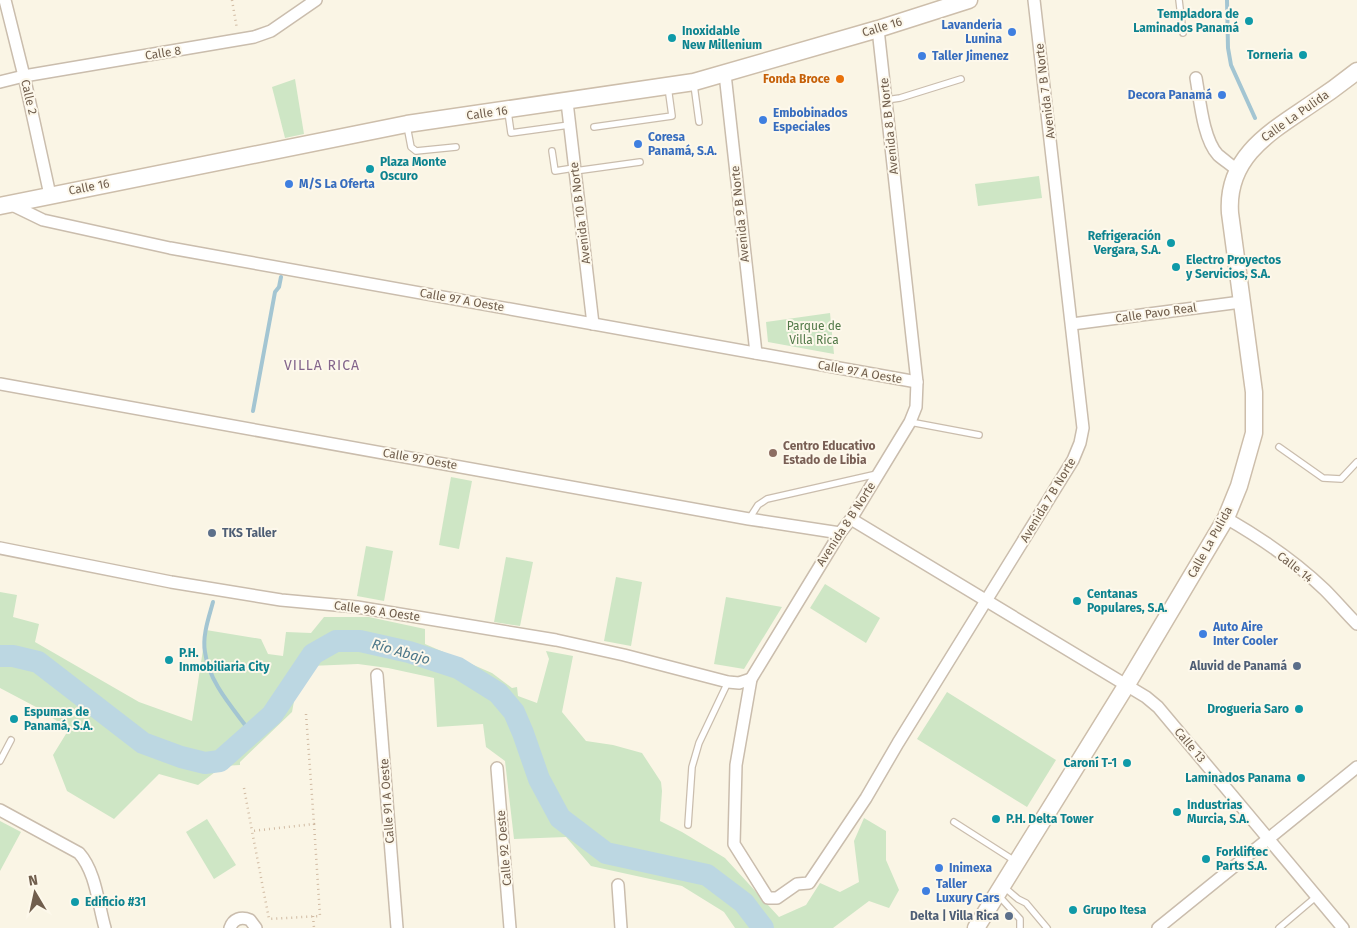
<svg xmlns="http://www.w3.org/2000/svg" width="1357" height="928" viewBox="0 0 1357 928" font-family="'Fira Sans',sans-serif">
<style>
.green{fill:#cee6c5}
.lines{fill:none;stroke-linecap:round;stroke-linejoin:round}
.stream{stroke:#a3c5d2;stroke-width:4}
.river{stroke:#bcd7e2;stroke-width:22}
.service-casing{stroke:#cabdad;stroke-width:8}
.minor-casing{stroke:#cabdad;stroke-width:14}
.secondary-casing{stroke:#cdbeab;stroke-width:19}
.path{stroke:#d1bba3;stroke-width:2.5;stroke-dasharray:1 4;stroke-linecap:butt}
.service{stroke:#fff;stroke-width:5.5}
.minor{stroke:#fff;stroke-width:11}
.secondary{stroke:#fff;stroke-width:16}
.culture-dot{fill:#0f9aa8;stroke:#fdf8eb;stroke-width:2}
.shop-dot{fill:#3f7fe0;stroke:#fdf8eb;stroke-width:2}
.food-dot{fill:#e8710a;stroke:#fdf8eb;stroke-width:2}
.education-dot{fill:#8d6e63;stroke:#fdf8eb;stroke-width:2}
.service-dot{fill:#5c6f8a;stroke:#fdf8eb;stroke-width:2}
.labels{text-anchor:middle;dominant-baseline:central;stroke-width:4;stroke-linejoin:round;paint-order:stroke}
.culture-label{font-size:12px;font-weight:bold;fill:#0d838f;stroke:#fdf8eb;text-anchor:start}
.shop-label{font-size:12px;font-weight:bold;fill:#366cbe;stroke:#fdf8eb;text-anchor:start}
.street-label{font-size:12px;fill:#705e4d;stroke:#fdf8eb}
.food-label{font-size:12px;font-weight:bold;fill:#c56008;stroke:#fdf8eb;text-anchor:end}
.park-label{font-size:12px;fill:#527a49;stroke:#fdf8eb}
.education-label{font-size:12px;font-weight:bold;fill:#785e54;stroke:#fdf8eb;text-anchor:start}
.service-label{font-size:12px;font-weight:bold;fill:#4e5e75;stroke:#fdf8eb;text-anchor:end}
.neighbourhood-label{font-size:14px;letter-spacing:1px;fill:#84658c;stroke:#fdf8eb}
.water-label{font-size:14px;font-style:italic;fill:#4c7789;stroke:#fdf8eb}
</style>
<rect width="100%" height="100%" fill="#faf5e5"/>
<!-- green -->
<g class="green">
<path d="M295 79 304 134 285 138 272 87Z"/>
<path d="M1039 176 1042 198 978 206 975 184Z"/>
<path d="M830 313 834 354 768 342 766 322Z"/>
<path d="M451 477 472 481 459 549 439 545Z"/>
<path d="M366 546 393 551 384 601 357 596Z"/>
<path d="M506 557 533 562 520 626 494 622Z"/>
<path d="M616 577 642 582 631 646 604 641Z"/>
<path d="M825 584 880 618 866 643 810 608Z"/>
<path d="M0 592 17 595 13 617 39 624 35 642 139 702 192 721 206 630 261 639 268 654 283 656 286 632 311 633 324 617H369L425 629V644L492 673 512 688 517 687 518 696 537 703 549 659 546 651 573 656 562 712 586 741 613 745 642 753 661 782 662 791 660 821 682 832 725 858 779 917 806 905 820 883 840 892 859 882 854 841 864 818 886 831V860L899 890 889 908 869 901 833 928H735L724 912 682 886 591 866 566 837 514 839 505 761 486 747 483 724 437 727 434 678 388 668 358 664 310 666 297 685 292 712 240 762V765L223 766 198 785 159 774 114 819 67 791 53 755 69 729 36 707 0 688Z"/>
<path d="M726 597 782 607 744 669 714 664Z"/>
<path d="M947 692 1056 760 1027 807 917 739Z"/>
<path d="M207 819 236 865 214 879 186 832Z"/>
<path d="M0 821 21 832 0 871Z"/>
</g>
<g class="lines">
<!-- stream -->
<g class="stream">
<path d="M1227 0 1228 48 1231 65 1255 118"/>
<path d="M253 411 275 292 279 287 281 277"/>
<path d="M213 602C209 617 202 636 205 652 209 683 233 708 251 733"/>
</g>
<!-- river -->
<path class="river" d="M0 656H13L38 662 143 743 181 757 205 763 220 761 272 715 313 654 336 641H360L409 652 458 668 498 693 514 712 523 733 539 779 560 818 606 853 707 875 744 903 763 928"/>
<!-- service casing -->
<g class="service-casing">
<g id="service">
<path d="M1179 0 1183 33"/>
<path d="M694 85 699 122"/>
<path d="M886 100 900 98 961 79"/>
<path d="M508 112 511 133 569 125"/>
<path d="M407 126 411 147 416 151 456 147"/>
<path d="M594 127 672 116 668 87"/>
<path d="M552 151 555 171 574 168"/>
<path d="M575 171 640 162"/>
<path d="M910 422 979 435"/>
<path d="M1279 447 1323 478 1341 479 1357 462"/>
<path d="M749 519 758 505 767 499 877 474"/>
<path d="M0 761 11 740"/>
<path d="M954 822 1015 861"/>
<path d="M688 825 692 767 699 743 728 682"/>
<path d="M1004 887 1018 899 1026 903 1047 928"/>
<path d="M999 896 1020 919V928"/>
<path d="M1279 928 1317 896"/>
</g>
</g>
<!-- minor casing -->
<g class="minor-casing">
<g id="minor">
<path d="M5 0 24 76 50 195"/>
<path d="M878 29 917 382 916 407 910 422 851 519 840 533 751 679 736 765 734 844 768 898H777L797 884 809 883 866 798 898 743 1073 460 1080 443 1083 428 1034 0"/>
<path d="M725 74 756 353"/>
<path d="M1196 78C1200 100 1203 139 1218 155 1224 160 1231 165 1237 170"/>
<path d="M0 82 24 76 254 37 271 31 316 0"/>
<path d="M567 102 593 324"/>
<path d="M10 204 43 220 170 248 917 382"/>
<path d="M1072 324 1241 302"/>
<path d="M0 384 749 519 840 533"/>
<path d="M1226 518C1259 537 1298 564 1325 590 1336 601 1346 613 1357 624"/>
<path d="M851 519 1146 697 1158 707 1343 928"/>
<path d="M0 548 171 582 281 600 357 607 556 640 624 655 728 682 739 683 751 679"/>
<path d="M377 675 397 928"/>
<path d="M497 768 510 928"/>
<path d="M0 810 79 853C96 872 98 904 105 928"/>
<path d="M618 885 621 928"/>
<path d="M230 928C233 919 241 916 250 920L256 928"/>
<path d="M1158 928 1357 767"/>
</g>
</g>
<!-- secondary casing -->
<g class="secondary-casing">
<g id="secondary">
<path d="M0 206 407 124 694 82 878 29 969 0"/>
<path d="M976 928 1126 686 1226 518 1239 486 1254 433V392L1230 213C1226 157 1270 132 1310 105 1327 94 1342 83 1357 71"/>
</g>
</g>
<!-- path -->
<g class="path">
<path d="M232 0 237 29"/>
<path d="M306 714 314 824"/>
<path d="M244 788 252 831"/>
<path d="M314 824 320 916 269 919 252 831Z"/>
<path d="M313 916 314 928"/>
</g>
<!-- service -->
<use href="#service" class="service"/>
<!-- minor -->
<use href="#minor" class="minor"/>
<!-- secondary -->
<use href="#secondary" class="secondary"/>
</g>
<!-- markers -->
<g class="culture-dot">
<circle cx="1249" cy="21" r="5"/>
<circle cx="672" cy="38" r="5"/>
<circle cx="1303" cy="55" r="5"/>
<circle cx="370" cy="169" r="5"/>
<circle cx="1171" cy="243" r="5"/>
<circle cx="1176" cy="267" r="5"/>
<circle cx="1077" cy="601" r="5"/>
<circle cx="169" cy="660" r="5"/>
<circle cx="1299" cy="709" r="5"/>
<circle cx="14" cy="719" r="5"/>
<circle cx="1127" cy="763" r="5"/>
<circle cx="1301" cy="778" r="5"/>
<circle cx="1177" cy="812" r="5"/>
<circle cx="996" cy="819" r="5"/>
<circle cx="1206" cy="859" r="5"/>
<circle cx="75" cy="902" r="5"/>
<circle cx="1073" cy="910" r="5"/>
</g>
<g class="shop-dot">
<circle cx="1012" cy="32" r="5"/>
<circle cx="922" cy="56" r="5"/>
<circle cx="1222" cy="95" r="5"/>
<circle cx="763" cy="120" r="5"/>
<circle cx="638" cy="144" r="5"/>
<circle cx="289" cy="184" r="5"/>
<circle cx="1203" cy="634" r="5"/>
<circle cx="939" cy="868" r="5"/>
<circle cx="926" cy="891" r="5"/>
</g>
<circle class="food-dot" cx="840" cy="79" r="5"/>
<circle class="education-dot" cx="773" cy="453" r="5"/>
<g class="service-dot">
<circle cx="212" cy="533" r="5"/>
<circle cx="1297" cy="666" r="5"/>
<circle cx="1009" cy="916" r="5"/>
</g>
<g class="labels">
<!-- culture labels -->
<g class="culture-label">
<text x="1239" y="14" text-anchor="end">Templadora de<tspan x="1239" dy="14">Laminados Panamá</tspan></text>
<text x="682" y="31">Inoxidable<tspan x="682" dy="14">New Millenium</tspan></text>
<text x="1293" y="55" text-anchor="end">Torneria</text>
<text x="380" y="162">Plaza Monte<tspan x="380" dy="14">Oscuro</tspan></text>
<text x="1161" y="236" text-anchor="end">Refrigeración<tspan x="1161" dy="14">Vergara, S.A.</tspan></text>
<text x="1186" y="260">Electro Proyectos<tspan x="1186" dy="14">y Servicios, S.A.</tspan></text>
<text x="1087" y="594">Centanas<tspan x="1087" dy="14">Populares, S.A.</tspan></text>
<text x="179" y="653">P.H.<tspan x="179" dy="14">Inmobiliaria City</tspan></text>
<text x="1289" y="709" text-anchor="end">Drogueria Saro</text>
<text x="24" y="712">Espumas de<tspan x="24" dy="14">Panamá, S.A.</tspan></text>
<text x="1117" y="763" text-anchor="end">Caroní T-1</text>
<text x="1291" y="778" text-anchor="end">Laminados Panama</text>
<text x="1187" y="805">Industrias<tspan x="1187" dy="14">Murcia, S.A.</tspan></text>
<text x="1006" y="819">P.H. Delta Tower</text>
<text x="1216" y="852">Forkliftec<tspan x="1216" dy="14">Parts S.A.</tspan></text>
<text x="85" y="902">Edificio #31</text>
<text x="1083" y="910">Grupo Itesa</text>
</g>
<!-- shop labels -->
<g class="shop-label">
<text x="1002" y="25" text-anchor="end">Lavanderia<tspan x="1002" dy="14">Lunina</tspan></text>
<text x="932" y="56">Taller Jimenez</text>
<text x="1212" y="95" text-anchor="end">Decora Panamá</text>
<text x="773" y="113">Embobinados<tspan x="773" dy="14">Especiales</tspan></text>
<text x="648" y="137">Coresa<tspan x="648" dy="14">Panamá, S.A.</tspan></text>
<text x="299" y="184">M/S La Oferta</text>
<text x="1213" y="627">Auto Aire<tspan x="1213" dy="14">Inter Cooler</tspan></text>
<text x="949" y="868">Inimexa</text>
<text x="936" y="884">Taller<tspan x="936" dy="14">Luxury Cars</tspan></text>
</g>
<!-- street labels -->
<g class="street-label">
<text transform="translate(882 27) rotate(-17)">Calle 16</text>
<text transform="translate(163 53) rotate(-9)">Calle 8</text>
<text transform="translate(1045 91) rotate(-97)">Avenida 7 B Norte</text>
<text transform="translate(29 97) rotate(77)">Calle 2</text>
<text transform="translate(487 113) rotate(-8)">Calle 16</text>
<text transform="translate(1295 116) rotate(-35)">Calle La Pulida</text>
<text transform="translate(889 126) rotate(-96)">Avenida 8 B Norte</text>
<text transform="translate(89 187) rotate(-11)">Calle 16</text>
<text transform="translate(580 213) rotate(-97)">Avenida 10 B Norte</text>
<text transform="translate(740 214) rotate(-96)">Avenida 9 B Norte</text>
<text transform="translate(462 300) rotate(10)">Calle 97 A Oeste</text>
<text transform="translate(1156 313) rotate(-8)">Calle Pavo Real</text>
<text transform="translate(860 372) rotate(10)">Calle 97 A Oeste</text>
<text transform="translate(420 459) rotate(10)">Calle 97 Oeste</text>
<text transform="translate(1048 500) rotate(-59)">Avenida 7 B Norte</text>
<text transform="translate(846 524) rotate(-57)">Avenida 8 B Norte</text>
<text transform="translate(1210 542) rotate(-61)">Calle La Pulida</text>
<text transform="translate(1295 567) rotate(38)">Calle 14</text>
<text transform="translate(377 611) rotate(8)">Calle 96 A Oeste</text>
<text transform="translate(1190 745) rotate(50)">Calle 13</text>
<text transform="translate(387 801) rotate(-94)">Calle 91 A Oeste</text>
<text transform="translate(504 848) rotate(-95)">Calle 92 Oeste</text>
</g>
<!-- food labels -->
<g class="food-label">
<text x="830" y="79">Fonda Broce</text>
</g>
<!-- park labels -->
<g class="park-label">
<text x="814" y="326">Parque de<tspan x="814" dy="14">Villa Rica</tspan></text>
</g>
<!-- education labels -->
<g class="education-label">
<text x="783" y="446">Centro Educativo<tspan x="783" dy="14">Estado de Libia</tspan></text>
</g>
<!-- service labels -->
<g class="service-label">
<text x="222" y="533" text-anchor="start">TKS Taller</text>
<text x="1287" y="666">Aluvid de Panamá</text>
<text x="999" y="916">Delta | Villa Rica</text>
</g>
<!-- neighbourhood labels -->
<g class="neighbourhood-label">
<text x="322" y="365">VILLA RICA</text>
</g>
<!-- water labels -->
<g class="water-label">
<text transform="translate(401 652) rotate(16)">Río Abajo</text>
</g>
</g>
<!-- north arrow -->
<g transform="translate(35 893) rotate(351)" stroke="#fdf8eb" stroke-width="4" paint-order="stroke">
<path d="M0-4L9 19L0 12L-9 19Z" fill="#705e4d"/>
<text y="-8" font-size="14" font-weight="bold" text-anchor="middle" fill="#705e4d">N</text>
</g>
</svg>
